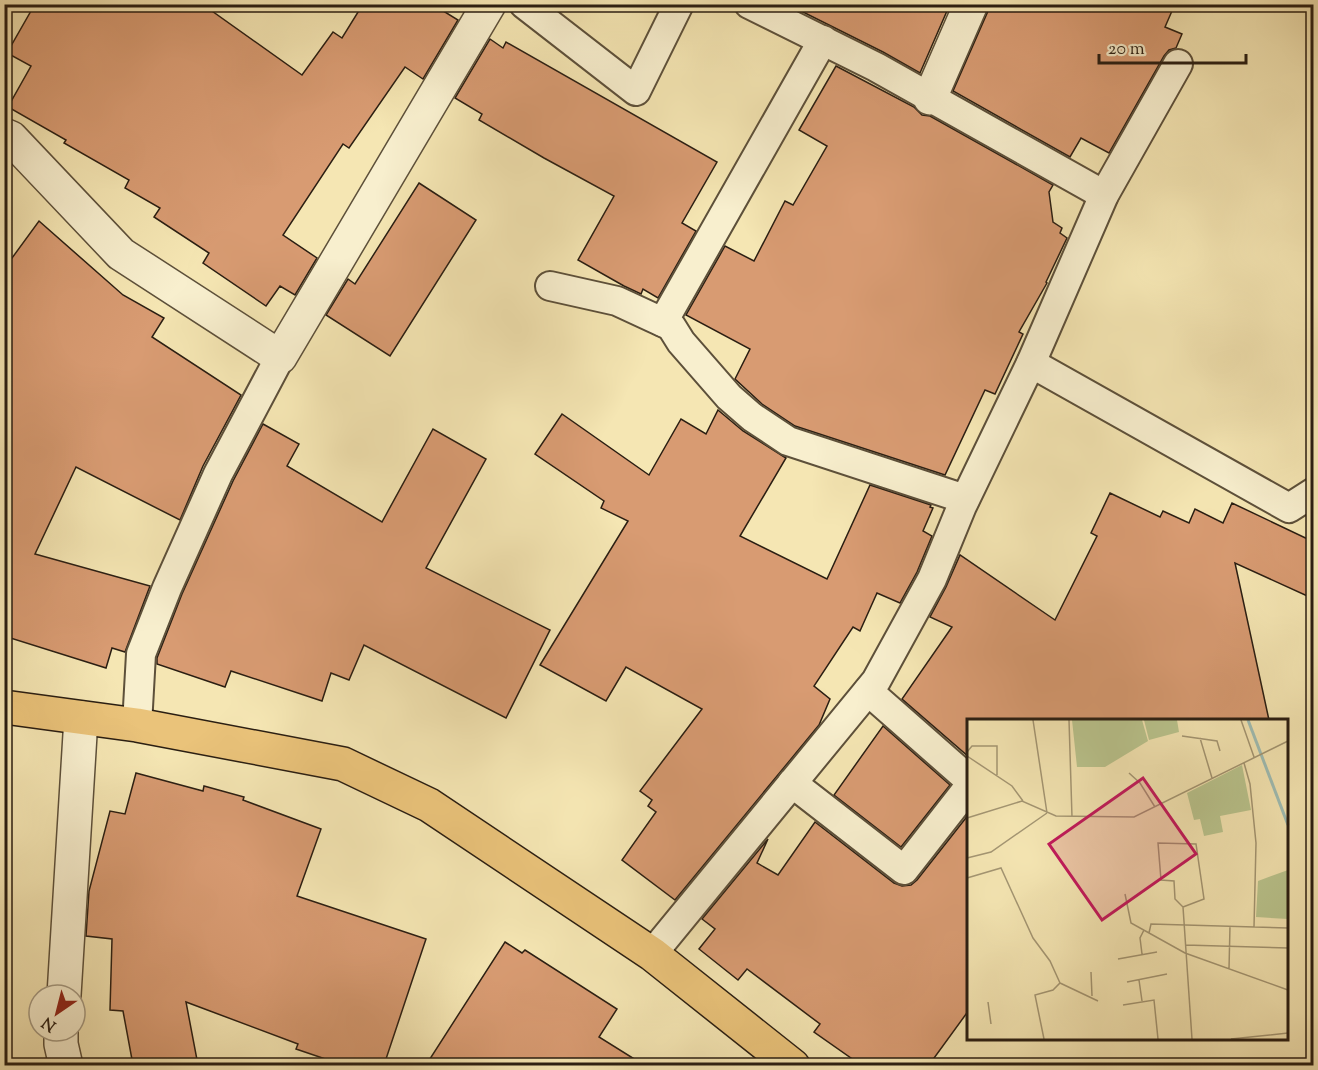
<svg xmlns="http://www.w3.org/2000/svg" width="1318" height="1070" viewBox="0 0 1318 1070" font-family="'Sorts Mill Goudy',serif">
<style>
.building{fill:#d89b72;stroke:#2a1e12;stroke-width:1.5}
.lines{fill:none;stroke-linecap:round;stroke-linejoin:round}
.service-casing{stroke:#5d503a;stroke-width:32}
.minor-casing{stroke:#5d503a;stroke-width:36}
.primary-casing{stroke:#2a1e12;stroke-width:36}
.service{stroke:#f8efce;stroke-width:28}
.minor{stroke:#f8efce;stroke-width:33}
.primary{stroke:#eac37a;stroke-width:33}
.inset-river{fill:none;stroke:#9fbeb5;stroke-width:3}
.inset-road{fill:none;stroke:#a49673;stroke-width:1.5}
.view{fill:#c2185b;fill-opacity:0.15;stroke:#c2185b;stroke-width:3}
.inset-edge{fill:none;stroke:#2a1e12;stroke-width:3}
</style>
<rect width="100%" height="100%" fill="#f5e6b3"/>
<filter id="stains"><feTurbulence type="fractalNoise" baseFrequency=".00333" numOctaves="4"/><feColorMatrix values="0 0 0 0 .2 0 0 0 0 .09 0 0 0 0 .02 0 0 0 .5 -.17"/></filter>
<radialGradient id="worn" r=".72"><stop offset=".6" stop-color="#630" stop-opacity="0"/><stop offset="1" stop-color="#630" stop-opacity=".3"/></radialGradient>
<!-- building -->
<g class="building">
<path d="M35 4H202L302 75 333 32 342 38 363 4H432L458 20 423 79 405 67 349 148 343 144 283 235 317 258 295 295 280 286 266 306 203 263 209 253 154 217 160 208 125 188 129 180 64 143 66 140 8 107 31 66 7 53Z"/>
<path d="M787 4H950L920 73 883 52Z"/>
<path d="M989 4H1175L1165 27 1182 34 1176 48 1169 50 1164 56 1109 153 1081 138 1070 157 953 91 988 11Z"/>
<path d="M490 39 503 48 506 42 717 162 682 223 696 231 658 298 643 289 641 294 624 286 578 260 614 196 544 158 479 120 482 114 455 98Z"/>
<path d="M836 66 914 107 922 115 930 116 1053 185 1049 192 1053 222 1062 228 1060 233 1067 238 1046 282 1047 283 1019 332 1023 334 995 394 985 390 945 475 795 426 762 404 735 379 750 349 686 315 725 246 754 261 785 201 793 205 827 146 799 130Z"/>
<path d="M419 183 476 220 390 356 326 315 348 279 355 284Z"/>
<path d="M39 221 123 295 164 318 152 337 241 395 203 466 180 520 76 467 35 554 150 586 125 652 112 648 106 668 4 636V269Z"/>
<path d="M718 410 743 431 786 458 740 536 827 579 870 485 931 505 930 507 933 508 923 531 932 536 917 572 900 603 877 593 860 631 853 627 814 686 830 699 819 725 675 900 622 860 656 812 648 806 652 800 640 791 702 709 626 667 606 701 540 665 628 521 601 508 604 501 535 454 562 414 649 475 681 419 706 434Z"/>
<path d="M263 424 299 444 287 466 382 522 433 429 486 459 426 568 550 630 506 718 364 645 349 680 331 673 322 701 231 671 225 687 157 664V658L182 594 233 481Z"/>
<path d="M1110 493 1160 517 1163 511 1189 523 1195 509 1223 523 1232 503 1314 542V599L1235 563 1269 720H969V757L902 699 952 627 930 617 946 587 960 555 1055 620 1097 536 1091 533Z"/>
<path d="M883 726 950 785 901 847 834 795Z"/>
<path d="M136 773 203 791 204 786 244 797 243 800 321 829 297 896 426 939 384 1065H343L296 1049 298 1044 186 1002 198 1065H133L123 1011 110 1010 112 939 86 936 89 891 110 811 125 814Z"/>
<path d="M969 814V1010L929 1065H861L814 1032 820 1024 747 969 738 980 699 949 715 929 702 919 768 839 757 863 778 875 815 822 894 883 902 886 911 885 917 880Z"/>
<path d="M505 942 522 953 525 950 617 1009 599 1037 644 1065H426Z"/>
</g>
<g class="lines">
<!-- service casing -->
<g class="service-casing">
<g id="service">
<path d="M524 4 636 91 679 4"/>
<path d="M749 4 876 67 1104 195"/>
<path d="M550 286 617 301 671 326 681 342 729 397 752 417 788 441 965 499"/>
<path d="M663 322 823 40"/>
<path d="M1031 363 1289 508 1314 492"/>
<path d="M868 691 968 779"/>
<path d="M137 725 141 654 167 588 218 474 280 357"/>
<path d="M792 783 904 870 968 788"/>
<path d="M652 954 876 681 932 579 962 506 1031 363 1104 195 1178 64"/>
</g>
</g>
<!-- minor casing -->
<g class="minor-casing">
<g id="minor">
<path d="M930 98 971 4"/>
<path d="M4 135 11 138 121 254 280 357 489 4"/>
<path d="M64 995 81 718"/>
<path d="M61 1031V1044L66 1066"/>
</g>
</g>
<!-- primary casing -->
<g class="primary-casing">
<path id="primary" d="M4 707 137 725 343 764 429 805 652 954 793 1066"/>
</g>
<!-- service -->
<use href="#service" class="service"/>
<!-- minor -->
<use href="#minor" class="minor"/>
<!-- primary -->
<use href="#primary" class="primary"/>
</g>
<!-- overview -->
<g transform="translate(967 719)">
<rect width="321" height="321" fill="#f5e6b3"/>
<path d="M275 46 284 91 253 97 256 113 237 117 233 100 227 101 220 74Z" fill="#bac58e"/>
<path d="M105 1H175L181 22 138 48H110ZM177 1H210L212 13 182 21ZM321 151V200L289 198 291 162Z" fill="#bac58e"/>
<path class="inset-river" d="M281 1 321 106"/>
<path class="inset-road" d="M66 1 80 94M102 1 105 98M274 1 287 38M215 17 250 22 253 32M233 19 245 59M0 33 5 27H30V56M0 37 45 67 56 82M277 44 283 65 289 124 287 208M162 54 173 64 188 88M0 99 55 82 89 97 167 98 321 22M0 139 24 133 80 94M0 159 34 149 66 219 83 242 93 264M158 175 164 204 218 234 321 271M216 188 237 180 229 125 191 124 194 161 207 162 208 180 216 188 225 320M182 214 184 205 321 209M218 226 321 229M175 235 173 219 177 211M151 240 190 233M262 250 263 207M124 253 125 277M172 261 175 282M160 263 200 255M21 283 24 305M156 286 187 281 191 320M77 320 68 276 86 271 93 264 131 282M264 320 321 314"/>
<path class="view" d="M176 59 229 135 135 201 82 125Z"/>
<rect width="321" height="321" class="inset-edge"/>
</g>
<!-- margin -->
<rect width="1318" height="1070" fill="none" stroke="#f5e6b3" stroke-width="24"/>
<rect x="6" y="6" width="1306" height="1058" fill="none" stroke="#2a1e12" stroke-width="3"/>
<rect x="12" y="12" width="1294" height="1046" fill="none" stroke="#2a1e12" stroke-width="1.5"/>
<!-- north arrow -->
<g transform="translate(57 1013) rotate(215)"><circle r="28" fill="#f8efce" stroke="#a69b83" stroke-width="1.5"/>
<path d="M0-4.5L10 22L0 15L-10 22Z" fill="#8f2418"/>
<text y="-9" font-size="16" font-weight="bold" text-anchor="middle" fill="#2a1e12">N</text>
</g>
<!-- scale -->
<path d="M1099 54v9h147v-9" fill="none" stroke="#2a1e12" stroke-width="3"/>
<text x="1108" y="54" font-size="18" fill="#2a1e12" stroke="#f8efce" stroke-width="4.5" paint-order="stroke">20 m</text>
<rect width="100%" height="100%" filter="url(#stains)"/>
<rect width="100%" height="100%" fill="url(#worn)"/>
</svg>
